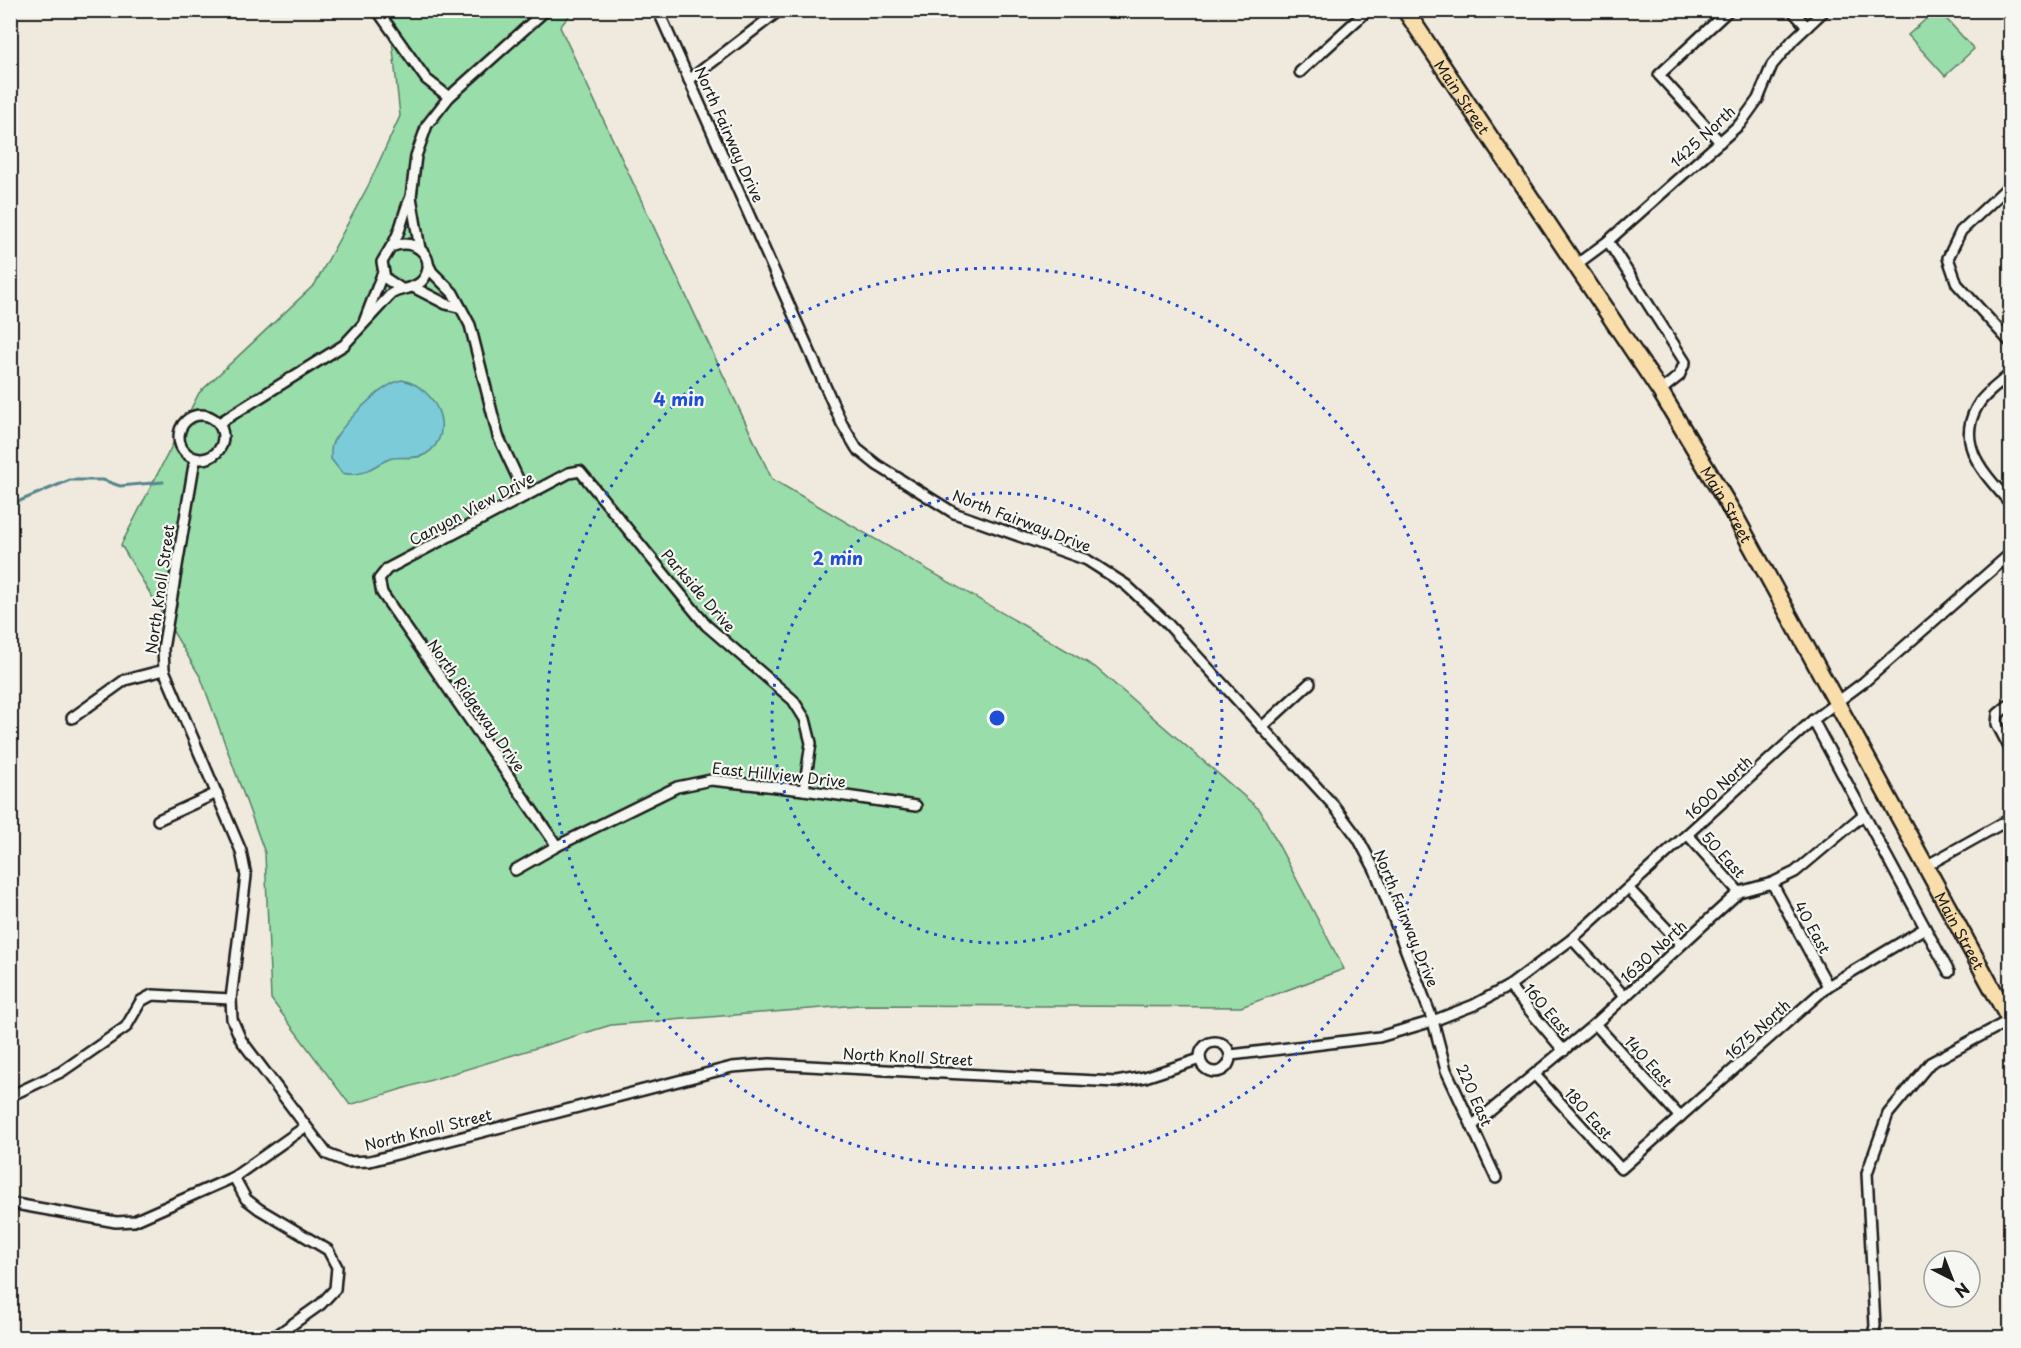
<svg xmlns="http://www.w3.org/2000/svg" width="2021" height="1348" viewBox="0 0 2021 1348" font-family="'Playpen Sans',sans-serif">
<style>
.green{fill:#98ddaa;stroke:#5a7c63;stroke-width:1.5}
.water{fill:#7ccbd8;stroke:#56858d;stroke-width:1.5}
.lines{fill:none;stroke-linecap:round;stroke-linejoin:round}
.stream{stroke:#56858d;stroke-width:3}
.street-casing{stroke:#1c1c1c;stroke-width:14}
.primary-casing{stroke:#1c1c1c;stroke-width:20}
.street{stroke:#f6f6f2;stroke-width:9}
.primary{stroke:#f9deab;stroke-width:15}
.ring{fill:none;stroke:#1d4ed8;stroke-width:3;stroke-dasharray:3 6}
.labels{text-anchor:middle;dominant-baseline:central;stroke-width:4.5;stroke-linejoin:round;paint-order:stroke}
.street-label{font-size:15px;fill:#1c1c1c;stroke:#f6f6f2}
.centre{fill:#1d4ed8;stroke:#f6f6f2;stroke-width:3}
.ring-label{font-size:18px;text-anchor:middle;font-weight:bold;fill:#1d4ed8;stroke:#f6f6f2;stroke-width:4.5;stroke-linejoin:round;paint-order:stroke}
</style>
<rect width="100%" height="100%" fill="#f0eade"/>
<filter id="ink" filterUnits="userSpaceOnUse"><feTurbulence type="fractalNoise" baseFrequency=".0167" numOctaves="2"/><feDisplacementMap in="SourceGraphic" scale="12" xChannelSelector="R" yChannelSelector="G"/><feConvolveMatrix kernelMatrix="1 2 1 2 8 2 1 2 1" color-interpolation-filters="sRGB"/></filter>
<g filter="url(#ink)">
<!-- green -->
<g class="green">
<path d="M389 11H573L560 27 772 479 1095 667 1260 810 1344 969 1241 1007 859 1005 611 1025 350 1105 271 999 265 853 201 678 121 545 199 393 315 284 368 186 400 116Z"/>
<path d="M1935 11H1939L1974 49 1945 76 1908 35Z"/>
</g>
<!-- water -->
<path class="water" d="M402 380C437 387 457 434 426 454 414 461 401 455 389 459 372 466 363 478 342 473L331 459C331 452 330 446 334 440 346 421 380 385 402 380Z"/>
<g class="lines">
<!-- stream -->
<path class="stream" d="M10 505 70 480H103L120 486 163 482"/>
<!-- street casing -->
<g class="street-casing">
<g id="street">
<path d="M377 10 426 79 449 97"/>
<path d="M658 10 842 424 857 449 877 465 954 513 1087 560 1126 585 1166 622 1334 806 1358 838 1375 870 1433 1021 1446 1070 1496 1178"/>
<path d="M1792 10 1807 27"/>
<path d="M1300 72 1368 10"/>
<path d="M689 80 780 10"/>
<path d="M1720 142 1659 75 1729 10"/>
<path d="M2010 185 1961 231 1948 258 1957 284 2010 342"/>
<path d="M1608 241 1685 362 1679 376 1660 391"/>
<path d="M391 247C402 232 402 214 411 197"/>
<path d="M420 249 411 197 416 156 427 125 449 97 546 10"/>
<path d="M428 264 432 272 453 293 470 325 498 436 526 496"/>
<path d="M1577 264 1608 241 1740 124 1758 99 1772 65 1793 40 1825 10"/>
<path d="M413 287 446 304 458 307"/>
<path d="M364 322 383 272"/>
<path d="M2010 374C2001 383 1987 392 1980 402 1952 443 1985 474 2010 503"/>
<circle cx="201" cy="437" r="22"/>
<path d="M219 423 344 345 391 294C400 288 412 290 421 282 441 261 416 235 391 247L382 262 385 278 400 288"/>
<path d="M195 459 163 649 164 670 241 851 246 876 231 999 232 1019 241 1040 327 1154 347 1162 370 1161 732 1067 770 1064 1116 1082 1145 1077 1200 1059"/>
<path d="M2010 704 1998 714 1997 724 2010 749"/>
<path d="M72 718 125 680 164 670"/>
<path d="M1813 720 1949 972"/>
<path d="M1262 727 1310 683"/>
<path d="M158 820 217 793"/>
<path d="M1688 835 1739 892"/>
<path d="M557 846 382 593 379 579 387 569 569 473 580 471 706 625 793 700 805 719 811 743 804 790"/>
<path d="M1926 866 2010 819"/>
<path d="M515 870 557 846 677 787 711 780 804 790 916 806"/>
<path d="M1772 883 1828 986"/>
<path d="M1629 889 1681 944"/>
<path d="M1572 939 1625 997"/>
<path d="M1509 986 1564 1051"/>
<path d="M1595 1024 1680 1117"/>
<circle cx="1215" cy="1057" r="15"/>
<path d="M1231 1055 1379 1037 1433 1021 1474 1005 1509 986 1572 939 1813 720 1864 682 2010 554"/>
<path d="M1535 1075 1621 1169 1828 986 1925 928"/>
<path d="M10 1096 61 1072 126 1027 141 1001 152 995 231 999"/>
<path d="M1472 1126 1595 1024 1739 892 1772 883 1795 872 1863 815"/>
<path d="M234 1177 246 1199 259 1209 328 1250 337 1267 335 1289 321 1304 273 1338"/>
<path d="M10 1203 116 1222 134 1221 234 1177 305 1127"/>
<path d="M1872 1338 1875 1326 1867 1173 1888 1114 1930 1063 2010 1020"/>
</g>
</g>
<!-- primary casing -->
<g class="primary-casing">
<g id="primary">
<path id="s1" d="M1405 10 1660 391 1735 516 2010 1021"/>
</g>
</g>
<!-- street -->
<use href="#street" class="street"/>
<!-- primary -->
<use href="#primary" class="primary"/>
</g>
</g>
<!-- distance rings -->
<g class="ring">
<circle cx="997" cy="718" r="225"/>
<circle cx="997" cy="718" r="450"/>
</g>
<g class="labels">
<!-- street labels -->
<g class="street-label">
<text stroke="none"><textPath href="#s1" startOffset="104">Main Street</textPath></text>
<text transform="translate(730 134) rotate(66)">North Fairway Drive</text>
<text transform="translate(1702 136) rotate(-43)">1425 North</text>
<text stroke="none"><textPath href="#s1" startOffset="590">Main Street</textPath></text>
<text transform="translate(471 508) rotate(-28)">Canyon View Drive</text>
<text transform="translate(1022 520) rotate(21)">North Fairway Drive</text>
<text transform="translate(159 589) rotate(-82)">North Knoll Street</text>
<text transform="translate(699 590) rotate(49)">Parkside Drive</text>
<text transform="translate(477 705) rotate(55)">North Ridgeway Drive</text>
<text transform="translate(779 774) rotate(6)">East Hillview Drive</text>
<text transform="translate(1718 787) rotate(-43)">1600 North</text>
<text transform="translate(1724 854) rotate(48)">50 East</text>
<text transform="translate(1407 918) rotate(68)">North Fairway Drive</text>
<text transform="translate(1813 927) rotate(61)">40 East</text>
<text stroke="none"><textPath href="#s1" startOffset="1076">Main Street</textPath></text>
<text transform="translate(1653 951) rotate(-43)">1630 North</text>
<text transform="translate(1548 1009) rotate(49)">160 East</text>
<text transform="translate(1757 1029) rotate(-42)">1675 North</text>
<text transform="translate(908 1056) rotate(3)">North Knoll Street</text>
<text transform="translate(1649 1061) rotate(48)">140 East</text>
<text transform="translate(1475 1095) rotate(66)">220 East</text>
<text transform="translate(1589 1113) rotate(48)">180 East</text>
<text transform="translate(428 1129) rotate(-14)">North Knoll Street</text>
</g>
</g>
<circle cx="997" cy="718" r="9" class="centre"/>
<g class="ring-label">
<text x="679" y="406">4 min</text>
<text x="838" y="565">2 min</text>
</g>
<!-- margin -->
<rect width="2021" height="1348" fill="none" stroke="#f6f6f2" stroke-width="36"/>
<rect x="18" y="18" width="1985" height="1312" fill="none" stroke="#1c1c1c" stroke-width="2" filter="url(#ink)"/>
<!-- north arrow -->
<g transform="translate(1952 1279) rotate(138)"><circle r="28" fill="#f6f6f2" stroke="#9f9f9c" stroke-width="1.5"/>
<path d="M0-4.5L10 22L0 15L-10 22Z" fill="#1c1c1c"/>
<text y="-9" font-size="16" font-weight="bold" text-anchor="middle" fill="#1c1c1c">N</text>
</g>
</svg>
